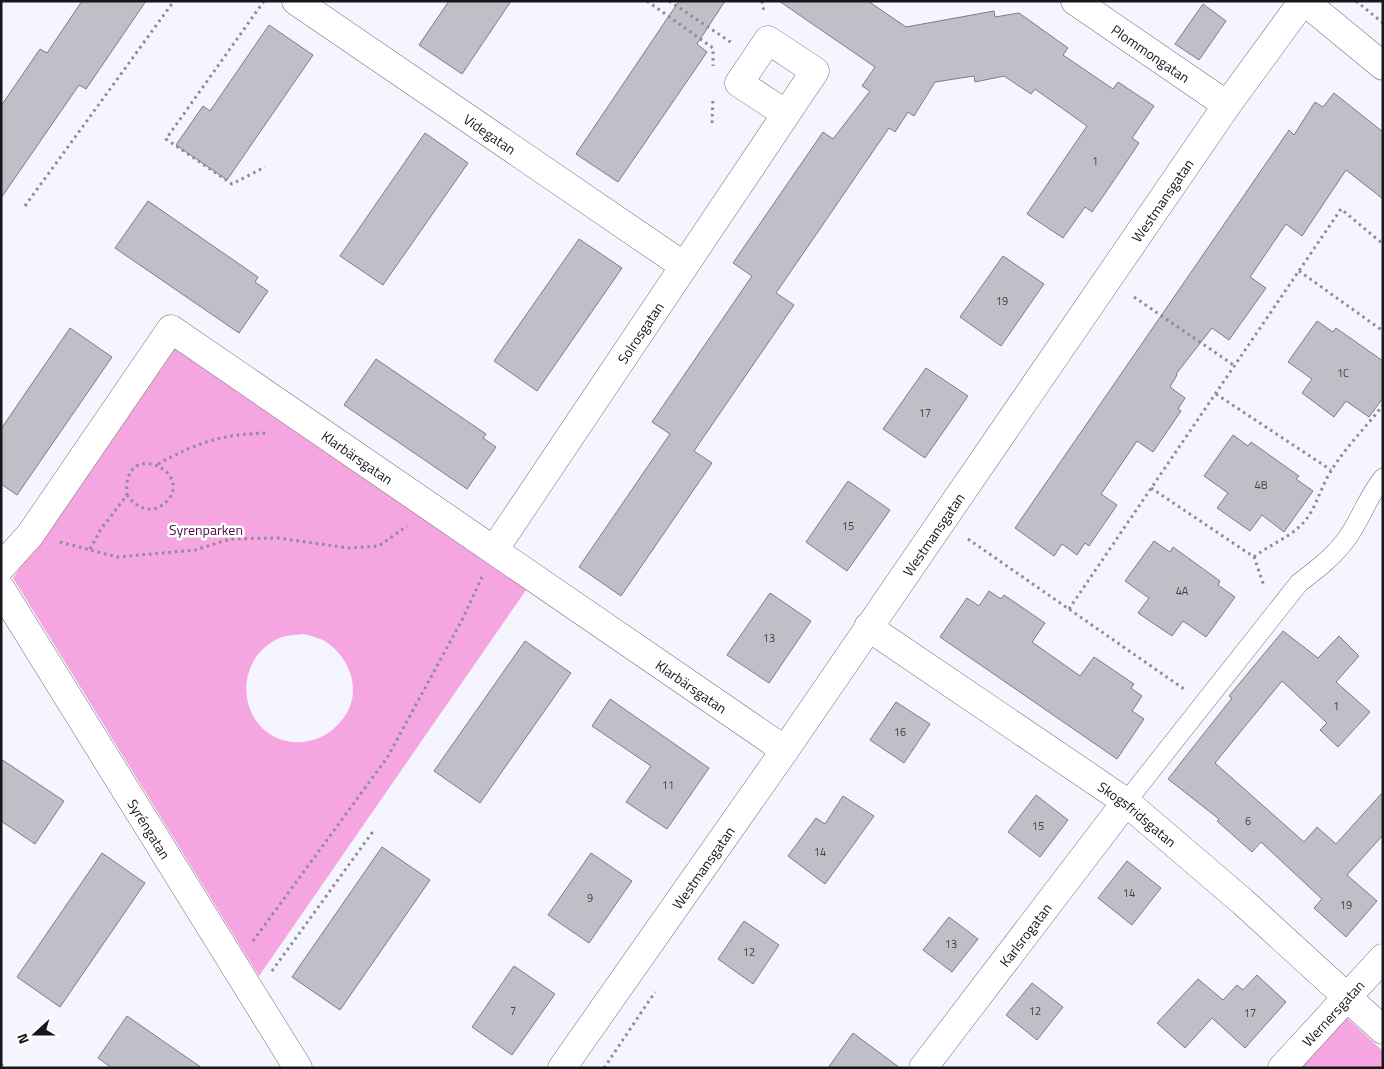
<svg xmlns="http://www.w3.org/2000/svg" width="1384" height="1069" viewBox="0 0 1384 1069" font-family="'Titillium Web',sans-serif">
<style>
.green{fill:#f5a5df;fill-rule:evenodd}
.building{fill:#c2bec7;stroke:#7f7b83}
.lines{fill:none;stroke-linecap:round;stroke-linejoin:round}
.lane-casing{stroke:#73747c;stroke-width:20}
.street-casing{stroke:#73747c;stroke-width:29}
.secondary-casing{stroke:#73747c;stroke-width:29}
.path{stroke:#8c8c94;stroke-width:3;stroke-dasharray:2.5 4;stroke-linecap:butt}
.lane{stroke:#fff;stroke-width:19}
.street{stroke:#fff;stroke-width:28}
.secondary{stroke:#fff;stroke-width:28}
.labels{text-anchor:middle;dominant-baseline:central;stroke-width:5;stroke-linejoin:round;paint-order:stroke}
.number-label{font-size:11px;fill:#424146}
.street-label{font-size:14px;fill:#17171b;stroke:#fff}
.park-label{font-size:14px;fill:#540e47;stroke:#fff}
</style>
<rect width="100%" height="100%" fill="#f4f5ff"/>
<!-- green -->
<g class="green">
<path d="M173 345 526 590 259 976 13 578ZM304 634C311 636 320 638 326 642 352 659 363 695 342 720 331 733 320 740 303 742 241 747 224 660 282 637 288 635 297 635 304 634Z"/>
<path d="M1346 1017 1383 1051V1068H1300Z"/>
</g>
<!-- building -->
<g class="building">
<path d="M82 1H146L86 89 79 85 1 198V106L40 49 47 53Z"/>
<path d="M449 1H511L462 74 419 45Z"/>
<path d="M679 1H725L697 44 707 52 618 182 576 154Z"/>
<path d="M779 1H868L906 27 994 11 995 17 1019 13 1068 48 1063 55 1113 89 1118 82 1154 106 1132 138 1139 143 1104 195 1092 212 1085 207 1063 238 1027 214 1087 126 1035 89 1031 94 1004 76 975 82 974 76 935 82 914 116 908 112 895 132 889 128 776 293 794 305 694 451 712 463 621 596 579 567 670 434 652 422 752 276 733 263 823 132 833 139 870 91 862 86 875 67Z"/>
<path d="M1203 4 1226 21 1199 60 1175 44Z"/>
<path d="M269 25 313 55 227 180 176 145 203 106 210 111Z"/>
<path d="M1334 93 1383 132V199L1346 170 1302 236 1286 224 1250 277 1266 288 1229 340 1212 328 1176 374 1177 375 1170 387 1185 398 1178 409 1181 411 1153 452 1137 441 1101 494 1117 505 1089 546 1085 543 1077 555 1062 544 1054 556 1015 528 1289 130 1294 135 1315 102 1323 107Z"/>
<path d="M425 133 468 163 383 285 340 256Z"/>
<path d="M148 201 258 277 255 282 268 291 239 333 115 248Z"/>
<path d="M579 239 622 268 537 391 494 361Z"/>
<path d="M1003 256 1044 284 1001 346 960 317Z"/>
<path d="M1317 321 1333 332 1336 328 1383 361V398L1369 417 1346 401 1334 417 1302 393 1312 379 1288 362Z"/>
<path d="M70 328 112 357 17 495 1 484V429Z"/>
<path d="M376 359 486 434 483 438 496 447 467 489 344 405Z"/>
<path d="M926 368 968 396 925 458 883 429Z"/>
<path d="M1233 435 1248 446 1251 442 1299 476 1296 479 1313 491 1284 532 1262 515 1250 531 1217 508 1228 493 1204 476Z"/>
<path d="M848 481 890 510 847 571 806 542Z"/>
<path d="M1154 541 1170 552 1173 547 1220 581 1218 585 1235 597 1206 637 1183 621 1172 636 1138 613 1149 598 1125 581Z"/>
<path d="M989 591 1001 599 1004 595 1045 623 1032 642 1080 676 1094 657 1134 684 1131 688 1142 696 1132 711 1144 719 1117 759 940 637 967 598 979 606Z"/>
<path d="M770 593 811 621 769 683 727 655Z"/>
<path d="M1283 631 1318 658 1339 636 1359 656 1336 682 1370 712 1338 747 1320 730 1327 723 1282 681 1215 763 1304 842 1317 827 1336 844 1383 792V835L1347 875 1377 901 1346 937 1314 908 1322 899 1261 842 1252 852 1217 821 1219 819 1168 779 1232 698 1229 696Z"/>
<path d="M525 641 571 673 480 803 434 771Z"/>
<path d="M610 699 709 768 667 829 626 802 651 766 592 726Z"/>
<path d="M896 702 930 724 904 763 870 740Z"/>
<path d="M1 759 64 801 35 844 1 821Z"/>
<path d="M1036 795 1068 820 1040 857 1008 832Z"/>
<path d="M843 796 874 816 825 884 788 856 816 818 825 824Z"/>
<path d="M382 847 430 880 340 1010 292 977Z"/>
<path d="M102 853 145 883 60 1007 17 977Z"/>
<path d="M591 853 632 881 589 943 548 915Z"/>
<path d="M1127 861 1161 888 1132 925 1098 898Z"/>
<path d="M949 917 978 939 952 972 923 950Z"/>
<path d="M744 921 779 945 753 984 718 959Z"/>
<path d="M514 966 555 994 512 1055 472 1027Z"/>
<path d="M1257 975 1286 1002 1245 1048 1212 1018 1185 1048 1157 1023 1198 979 1223 1000 1237 985 1243 990Z"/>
<path d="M1032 983 1063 1007 1037 1040 1006 1015Z"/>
<path d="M127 1016 202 1068H112L98 1058Z"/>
<path d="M853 1033 900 1068H828Z"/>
</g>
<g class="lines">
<!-- lane casing -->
<g class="lane-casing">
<path id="lane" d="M1126 802 1299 583C1316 570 1332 558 1345 541 1360 522 1367 497 1383 478"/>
</g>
<!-- street casing -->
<g class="street-casing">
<g id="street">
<path id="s1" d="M296 1 684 266"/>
<path id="s2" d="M1075 1 1227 105"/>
<path d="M1304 1 1383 66"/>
<path id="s3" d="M494 550 815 71 768 40 739 83 786 114"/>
<path id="s4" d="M1 567 30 535 171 329 785 750"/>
<path id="s5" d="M1 589 298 1068"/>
<path id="s6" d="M868 627 1126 802 1243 902 1383 1030"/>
<path id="s7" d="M923 1068 1126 802"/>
<path id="s8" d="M1282 1068 1383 958"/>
</g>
</g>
<!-- secondary casing -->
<g class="secondary-casing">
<g id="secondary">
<path id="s9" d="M562 1068 785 750 1227 105 1303 1"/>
</g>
</g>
<!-- path -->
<g class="path">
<path d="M264 1 166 139 232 184 265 167"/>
<path d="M647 1 713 48V66"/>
<path d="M669 1 732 43"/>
<path d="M762 1 764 12"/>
<path d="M1356 1 1383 23"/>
<path d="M712 123 713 97"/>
<path d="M25 206 174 1"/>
<path d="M1299 271 1383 331"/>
<path d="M1134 297 1235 366"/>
<path d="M1216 394 1331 470"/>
<path d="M158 464C198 442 222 434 269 433"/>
<path d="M1151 488 1254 557 1264 586"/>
<path d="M968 539 1184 689"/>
<path d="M60 542 117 557 195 550 230 539 278 538 349 548 379 546 407 526"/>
<path d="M90 549 101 529 127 495C121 438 193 470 168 500 154 516 137 509 127 495"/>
<path d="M1254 557C1270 544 1290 538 1304 522 1317 507 1320 488 1331 471 1345 448 1366 427 1383 405"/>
<path d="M1069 609 1341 209 1383 244"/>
<path d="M253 941 387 758 462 620 482 577"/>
<path d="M272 971 374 830"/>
<path d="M1 1064 4 1068"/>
<path d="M604 1068 655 992"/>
</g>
<!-- lane -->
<use href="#lane" class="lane"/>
<!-- street -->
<use href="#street" class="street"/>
<!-- secondary -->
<use href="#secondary" class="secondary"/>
</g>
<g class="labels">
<!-- number labels -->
<g class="number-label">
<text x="1095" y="161">1</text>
<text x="1002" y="301">19</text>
<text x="1343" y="373">1C</text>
<text x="925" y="413">17</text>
<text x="1261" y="485">4B</text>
<text x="848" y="526">15</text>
<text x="1182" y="591">4A</text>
<text x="769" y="638">13</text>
<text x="1336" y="706">1</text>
<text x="900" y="732">16</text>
<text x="668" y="785">11</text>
<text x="1248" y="821">6</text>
<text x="1038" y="826">15</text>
<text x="820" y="852">14</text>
<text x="1129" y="893">14</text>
<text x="590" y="898">9</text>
<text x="1346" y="905">19</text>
<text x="951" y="944">13</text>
<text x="749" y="952">12</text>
<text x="513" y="1011">7</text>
<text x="1035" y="1011">12</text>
<text x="1250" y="1013">17</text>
</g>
<!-- street labels -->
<g class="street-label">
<text stroke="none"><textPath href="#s2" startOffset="92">Plommongatan</textPath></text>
<text stroke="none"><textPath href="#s1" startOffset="235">Videgatan</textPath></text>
<text stroke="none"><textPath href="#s9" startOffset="1055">Westmansgatan</textPath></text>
<text stroke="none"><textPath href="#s3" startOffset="262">Solrosgatan</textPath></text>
<text stroke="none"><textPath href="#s4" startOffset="519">Klarbärsgatan</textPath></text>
<text stroke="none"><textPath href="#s9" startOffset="650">Westmansgatan</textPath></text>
<text stroke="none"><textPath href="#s4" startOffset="924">Klarbärsgatan</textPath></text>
<text stroke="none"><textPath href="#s6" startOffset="328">Skogsfridsgatan</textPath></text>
<text stroke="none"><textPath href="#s5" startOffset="282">Syréngatan</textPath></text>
<text stroke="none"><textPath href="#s9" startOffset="245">Westmansgatan</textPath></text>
<text stroke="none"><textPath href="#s7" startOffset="168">Karlsrogatan</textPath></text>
<text stroke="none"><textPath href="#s8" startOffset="75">Wernersgatan</textPath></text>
</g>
<!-- park labels -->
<g class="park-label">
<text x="206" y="529">Syrenparken</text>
</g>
</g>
<!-- border -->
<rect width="1384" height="1069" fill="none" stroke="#17171b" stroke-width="5"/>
<!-- north arrow -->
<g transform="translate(35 1034) rotate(249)" stroke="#ffffff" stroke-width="4" paint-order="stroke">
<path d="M0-4L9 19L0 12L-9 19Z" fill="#17171b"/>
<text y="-8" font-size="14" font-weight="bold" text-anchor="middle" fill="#17171b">N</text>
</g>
</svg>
